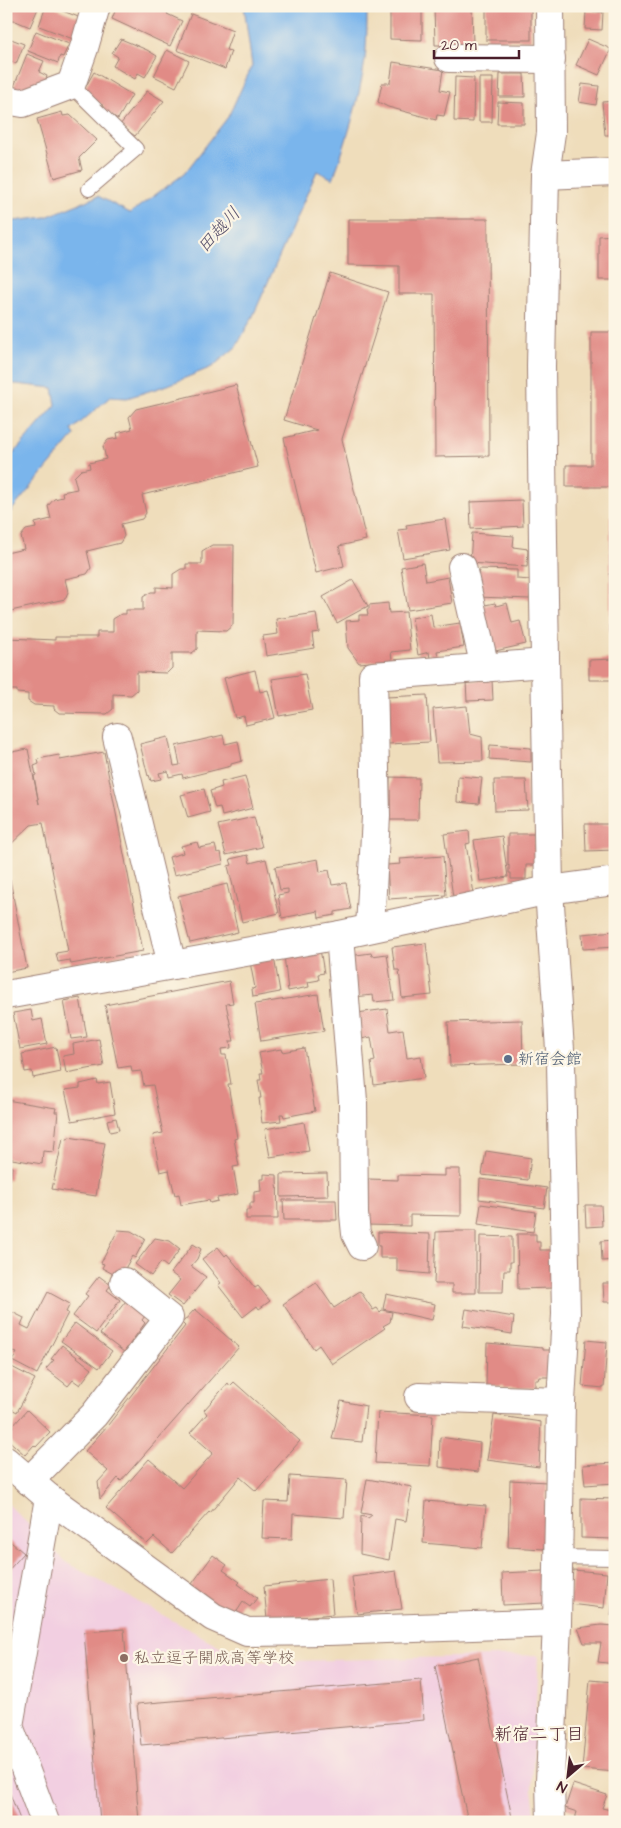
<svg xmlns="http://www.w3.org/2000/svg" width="621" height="1828" viewBox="0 0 621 1828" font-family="'Architects Daughter','Klee One',sans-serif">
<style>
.built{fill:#f2cfe1}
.water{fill:#7ab5ec;stroke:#626a8c}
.building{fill:#e18b86}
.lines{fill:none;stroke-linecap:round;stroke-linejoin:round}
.lane-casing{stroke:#9c7e73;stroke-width:16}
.street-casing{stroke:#9c7e73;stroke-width:30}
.lane{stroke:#fff;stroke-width:14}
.street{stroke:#fff;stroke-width:28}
.service-dot{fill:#5c6f8a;stroke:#fcf5e5;stroke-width:2}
.education-dot{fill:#8d6e63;stroke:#fcf5e5;stroke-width:2}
.labels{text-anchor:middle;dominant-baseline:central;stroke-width:4.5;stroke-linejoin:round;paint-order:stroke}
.service-label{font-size:16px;fill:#4e5e75;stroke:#fcf5e5;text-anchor:start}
.education-label{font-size:16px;fill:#785e54;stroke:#fcf5e5;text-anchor:start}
.water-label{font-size:18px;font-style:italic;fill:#5b546f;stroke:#fcf5e5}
.neighbourhood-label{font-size:18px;fill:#4a1f2b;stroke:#fcf5e5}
</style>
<rect width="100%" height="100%" fill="#fcf5e5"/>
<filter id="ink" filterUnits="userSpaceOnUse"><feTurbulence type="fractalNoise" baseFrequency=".02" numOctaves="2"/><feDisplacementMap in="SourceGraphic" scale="10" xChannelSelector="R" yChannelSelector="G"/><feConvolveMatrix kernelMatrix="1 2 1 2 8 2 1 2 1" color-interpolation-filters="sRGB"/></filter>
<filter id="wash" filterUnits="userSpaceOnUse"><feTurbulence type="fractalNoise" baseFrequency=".0096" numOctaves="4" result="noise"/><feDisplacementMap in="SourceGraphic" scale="20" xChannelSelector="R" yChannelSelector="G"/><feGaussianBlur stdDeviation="1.12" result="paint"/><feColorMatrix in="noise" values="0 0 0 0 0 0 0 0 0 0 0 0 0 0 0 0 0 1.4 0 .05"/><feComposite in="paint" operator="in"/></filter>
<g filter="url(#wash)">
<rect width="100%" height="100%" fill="#efddbb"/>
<!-- built -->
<path class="built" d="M6 1502 67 1563 249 1662 538 1655 532 1789 536 1822H6Z"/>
<!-- water -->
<path class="water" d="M244 6H367C367 24 367 42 365 60 359 101 347 140 333 179L317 171 253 316 236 347 212 367 168 385 127 398 110 397 72 430 75 435 6 517V462L56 405 53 388 6 383V222L46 217 98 196 130 213 184 174 228 117 252 66Z"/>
<g id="blocks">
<!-- building -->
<g class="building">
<path d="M6 6H39L30 27 6 17Z"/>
<path d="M46 6H50L81 18 73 39 39 26Z"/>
<path d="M117 6H171L167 14 182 21 170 46 112 19Z"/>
<path d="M390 6H422V40L390 39Z"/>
<path d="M434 6H472L473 45H435Z"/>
<rect x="486" y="6" width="45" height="34"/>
<path d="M586 11 603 12 602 30 585 29Z"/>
<path d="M191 14 233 30 226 50 231 51 225 69 177 50Z"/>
<path d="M36 31 69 44 63 57 60 56 58 63 28 51Z"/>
<path d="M6 37 24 44 16 64 11 61 8 67 6 66Z"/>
<path d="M121 39 147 50 157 56 145 77 138 73 135 79 113 66 118 57 112 53Z"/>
<path d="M588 39 611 49 599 75 576 65Z"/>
<path d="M167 50 189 61 176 87 154 76Z"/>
<path d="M27 54 44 61 39 72 47 76 44 84 25 93 13 89Z"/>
<path d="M393 62 443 70 440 90 450 92 444 116 437 115 436 120 388 107 378 102 382 83H390Z"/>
<path d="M94 72 132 95 118 119 102 109 104 106 82 93Z"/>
<path d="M500 74H524L525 97H499Z"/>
<path d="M455 77 474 78 473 122 454 121Z"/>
<path d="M479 78H493L492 122H479Z"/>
<path d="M582 84 599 86 596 105 579 102Z"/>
<path d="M147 91 164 101 135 136 120 125Z"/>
<path d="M615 101V135H605L602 102Z"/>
<path d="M498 102 524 103V124H497Z"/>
<path d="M62 112 63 116 70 115 97 140 79 158 82 170 54 178 37 119Z"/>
<path d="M348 219H488L489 456 435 457 434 294H399V266L348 265Z"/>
<path d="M615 235V280H599V236Z"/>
<path d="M330 273 388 292 342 439 366 540 339 546 344 566 316 573 284 438 317 430 284 420Z"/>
<path d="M591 332H615V487H566V465H591Z"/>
<path d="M236 385 258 467 142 495 146 513 142 519 121 524 124 536 120 543 87 551 91 568 87 574 65 579 68 592 65 599 6 612V553L24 549 21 536 26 530 36 528 35 523 51 519 48 506 54 499 63 497 62 492 77 489 74 477 81 470 90 468 89 463 106 459 103 446 108 440 118 438 117 433 132 429 129 417 136 409Z"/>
<path d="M522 500 523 526 471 529 470 502Z"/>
<rect x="610" y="516" width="5" height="116"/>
<path d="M445 519 450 550 403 558 398 530 407 529 406 525Z"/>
<path d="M472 533 514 536 513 547 528 549 527 567 470 563Z"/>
<path d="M212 545H234L233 625 226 631 197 630V649L192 653H172V668L167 673 137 672V690L131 695 113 694V709L107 714 59 713 54 709V706L34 705 28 701V694L17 693V690H6V638L55 640V637H97V632H113V619L121 614H126V610H143V597L151 592H156V587L173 588V574L181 569H186V564H202V551Z"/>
<path d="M423 563 426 581 448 577 452 603 408 610 401 567Z"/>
<path d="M479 569 517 570V579L531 580 530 599 477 597Z"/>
<path d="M353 580 368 606 337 623 323 597Z"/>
<path d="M388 603 389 613 406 612 410 650 391 652 392 660 359 663 348 648 346 621 359 620V615H368L367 609H369V605Z"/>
<path d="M495 603 496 606 507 603 512 623 520 621 526 644 491 652 480 606Z"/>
<path d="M316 613 319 632 312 633 314 648 266 656 263 636 278 634 276 619Z"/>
<path d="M431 614 433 627 460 623 464 647 437 651 438 657 430 658 429 652 418 655 412 618Z"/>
<path d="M615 659V680H589V660Z"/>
<path d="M255 670 260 692 268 690 275 718 246 725 244 716 235 718 224 678Z"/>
<path d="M305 674 312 710 279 716 272 679Z"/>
<path d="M492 680 493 700 467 701 466 681Z"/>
<path d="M427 695 430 742 388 744 386 697Z"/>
<path d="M467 706 470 734 482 737 483 761 437 762 433 709Z"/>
<path d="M223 735 225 744 238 741 242 761 231 764V766L183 778 182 774 169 777 168 771 159 773 161 779 151 781 149 775 148 776 140 744 168 737 174 766 180 765 176 746Z"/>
<path d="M490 745 531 748V762L489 759Z"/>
<path d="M28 749 39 804 34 776 36 775 34 766 39 764 38 759 59 755 60 760 104 752 143 951 71 964 70 960 58 962 56 953 68 951 43 823 31 825 6 849V753Z"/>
<path d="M245 776 253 808 222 816 220 807 215 808 210 791 222 787 221 782Z"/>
<path d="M458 776 482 778 479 804 457 802Z"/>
<path d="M390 777 419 778 418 820H389Z"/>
<path d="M494 780H526L528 810 495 811Z"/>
<path d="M204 789 210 812 188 818 181 795Z"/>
<path d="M254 817 262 847 226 855 218 825Z"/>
<path d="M585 824H615V850L586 851Z"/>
<path d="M469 831 470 843 466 844 474 894 453 897 444 834Z"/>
<path d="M508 834H535V865H526V879H511V873H509V865L508 866Z"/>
<path d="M502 836 508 877 480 881 474 840Z"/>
<path d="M197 842 199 848 215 845 217 853 221 852 223 864 174 875 169 857 183 853 181 846Z"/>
<path d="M248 855 250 863 266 859 279 913 242 922 228 866 232 865 230 859Z"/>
<path d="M443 856 446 895 389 899 387 865 401 864 400 859Z"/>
<path d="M318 859 320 872 329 870 332 885 346 883 351 909 335 912V915L319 918 318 911 282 918 278 895 288 893V889L280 890 275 867Z"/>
<path d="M10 880 27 968 6 972V881Z"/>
<path d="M227 884 238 932 190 943 178 896Z"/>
<path d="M615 931V947L583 949 582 934Z"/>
<path d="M426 943 432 995 402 998 399 970H395L392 947Z"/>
<path d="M320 949 324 973 318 974 319 980 308 982 309 987 288 991 284 955Z"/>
<path d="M371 953 372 956 387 954 394 1000 374 1002 373 995 354 997 349 956Z"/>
<path d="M274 957 280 992 253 997 252 989 255 988 250 962Z"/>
<path d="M229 981 233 1003 226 1004 234 1041H230L231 1048 221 1049 222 1055H226L231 1084H228L237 1138 234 1139 239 1166 233 1167 238 1194 217 1198 218 1201 210 1203 209 1200 181 1205 179 1194 175 1195 169 1170 160 1172 153 1135 163 1133 153 1085 144 1086 141 1071 132 1072 131 1066 118 1068 105 1005Z"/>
<path d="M318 994 324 1031 261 1041 255 1004Z"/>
<path d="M80 998 87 1037 71 1039 64 1001Z"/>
<path d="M387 1009 390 1031 403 1029 407 1058 421 1056 424 1078 374 1085 371 1062 375 1061 371 1037 361 1039 357 1013Z"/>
<path d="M31 1010 33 1021 42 1019 47 1044 20 1049 13 1013Z"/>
<path d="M522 1020 523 1064 450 1066 448 1022Z"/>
<path d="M99 1039 104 1066 66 1073 63 1056 74 1054 73 1044Z"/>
<path d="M56 1047 61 1072 33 1078 32 1071 25 1072 22 1054Z"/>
<path d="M304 1048 315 1111 284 1117 283 1114H280L281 1121 262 1123 259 1098H261L258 1080H261L260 1073H263L259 1053 281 1049 282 1052Z"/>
<path d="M97 1080 98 1084 110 1082 115 1113 72 1121 65 1090 80 1088V1084Z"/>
<path d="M6 1100 56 1108 55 1112H58L54 1152 43 1151 42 1164 6 1158Z"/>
<path d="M116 1118 119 1130 110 1132 107 1120Z"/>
<path d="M304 1122 309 1151 270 1157 265 1129Z"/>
<path d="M69 1137 105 1143 96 1196 52 1189 63 1138 68 1139Z"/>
<path d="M486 1151 531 1158 528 1180 482 1175Z"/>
<path d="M6 1166 12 1167 10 1180 6 1179Z"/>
<path d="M445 1169H460V1176H461V1216L410 1215V1226L367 1225 368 1179 398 1180V1175L445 1176Z"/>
<path d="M327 1173 328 1196 281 1197V1174Z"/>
<path d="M264 1174 277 1175 278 1219H246V1210H250V1203H254V1192L261 1191 260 1179H264Z"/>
<path d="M480 1179 547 1188 544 1208 479 1199Z"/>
<path d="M283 1200H336L337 1220H284Z"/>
<path d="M481 1204 536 1212 533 1232 478 1224Z"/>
<path d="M585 1205H601L602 1226 586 1227Z"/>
<path d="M118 1230 131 1231 145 1239 135 1258 132 1256 122 1274 117 1276 102 1268 104 1264 101 1263Z"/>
<path d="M456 1231H476V1293H452V1284H434L436 1232Z"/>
<path d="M378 1232 430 1234 429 1274 397 1271V1258H380V1246H378Z"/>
<path d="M517 1234H536V1242H540V1250H552L553 1288 518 1289Z"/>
<path d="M480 1236 512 1237V1262H510V1270H504L503 1292H479Z"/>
<path d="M155 1238 170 1241 180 1249 167 1267 161 1262 151 1276 135 1264Z"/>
<path d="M615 1240V1260L602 1261 601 1241Z"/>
<path d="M193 1244 201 1249 197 1259 191 1266 206 1277 183 1306 168 1295 180 1280 171 1273Z"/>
<path d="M218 1247 225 1256 227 1254 255 1288 258 1286 270 1301 259 1309 257 1306 243 1317 218 1285 221 1283 202 1259Z"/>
<path d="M99 1276 111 1285 107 1290 120 1300 96 1333 73 1316 88 1296 85 1294Z"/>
<path d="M316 1282 334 1308 360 1291 373 1310 377 1308 380 1312 382 1310 392 1312 390 1322 383 1326 385 1328 332 1364 319 1345 314 1349 283 1304Z"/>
<path d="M603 1283H615V1302H604Z"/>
<path d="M48 1292 70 1304 66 1312 68 1313 37 1374 12 1361 17 1353 6 1348V1309L24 1318 21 1325 29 1329Z"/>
<path d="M386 1294 435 1304 432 1320 383 1309Z"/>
<path d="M129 1297 148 1312 142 1320 145 1323 124 1352 100 1334Z"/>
<path d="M195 1309 239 1347 121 1481 118 1478 100 1499 98 1482 108 1471 85 1451 108 1425 185 1326 182 1323Z"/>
<path d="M466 1309 514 1317 512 1334 463 1326Z"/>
<path d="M75 1323 112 1351 99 1368 61 1341Z"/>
<path d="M586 1340 607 1342 604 1388 582 1386Z"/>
<path d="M487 1343 543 1348V1350H551L550 1377H539L538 1380H535V1388H503V1386H486Z"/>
<path d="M62 1345 92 1369 80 1385 73 1380 68 1386 46 1369 54 1360 51 1359Z"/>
<path d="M6 1364 35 1379 17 1412 6 1406Z"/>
<path d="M234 1382 300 1441 256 1491 240 1477 210 1513 209 1512 172 1553 154 1537 147 1544 106 1508 149 1459 182 1488 213 1453 190 1433 207 1414 204 1410 228 1383 230 1386Z"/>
<rect x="612" y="1396" width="3" height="29"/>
<path d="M341 1401 366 1406 362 1442 332 1439Z"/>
<path d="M27 1410 50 1432 36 1447 34 1445 25 1455 6 1438V1434Z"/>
<path d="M378 1412 433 1415 430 1466 375 1463Z"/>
<path d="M494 1415 541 1422 539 1467 487 1460Z"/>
<path d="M440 1437 480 1443 478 1472 439 1467Z"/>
<path d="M615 1463V1483L585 1485 583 1465Z"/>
<path d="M290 1476 347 1480 344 1518 293 1514 292 1539 262 1538 264 1501 288 1502Z"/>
<path d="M367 1479 412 1487 406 1521 395 1519 389 1560 360 1554 361 1516 368 1518 372 1515 361 1513Z"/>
<path d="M510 1480 547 1482 544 1549 508 1547Z"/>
<path d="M581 1498 615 1499V1539L581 1538Z"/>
<path d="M426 1501 486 1506 482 1548 423 1543Z"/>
<path d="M6 1538 24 1553 6 1573Z"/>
<path d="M213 1555 227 1565 223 1570 240 1582 238 1584 257 1598 250 1607 243 1602 232 1619 189 1588Z"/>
<path d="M573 1570 607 1573 604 1608 569 1604Z"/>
<path d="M396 1571 402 1609 357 1614 352 1577Z"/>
<path d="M544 1571 545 1603 503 1605 502 1573Z"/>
<path d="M330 1579 333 1614 267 1620 264 1586Z"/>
<path d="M613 1594H615V1615H611Z"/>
<path d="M601 1625 615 1626V1664L598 1662 601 1643H584L578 1628Z"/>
<path d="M124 1629 139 1822H100L84 1632Z"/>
<path d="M478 1657 513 1822H468L435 1666Z"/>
<path d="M421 1680 424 1720 141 1745 137 1704Z"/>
<path d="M590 1680 615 1682V1772L582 1769Z"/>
<path d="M573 1784 607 1795 602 1808 615 1811V1822H574L577 1812 565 1808Z"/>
<path d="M10 1794 21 1822H6V1796Z"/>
</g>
</g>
</g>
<g filter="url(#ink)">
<use href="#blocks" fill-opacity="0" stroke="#9c7e73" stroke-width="1"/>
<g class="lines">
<!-- lane casing -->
<g class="lane-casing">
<g id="lane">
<path d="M71 85 136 149 89 189"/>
<path d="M557 1557 615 1558"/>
</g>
</g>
<!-- street casing -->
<g class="street-casing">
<g id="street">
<path d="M550 6 551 133 545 175 541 366 543 541 549 890 561 1064 566 1314 561 1402 557 1623 550 1781 551 1822"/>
<path d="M449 58 551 59"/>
<path d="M6 100 23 103 71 85 84 48 96 6"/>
<path d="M545 175 615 172"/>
<path d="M462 567 485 668"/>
<path d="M117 737 172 965"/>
<path d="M370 928 376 816 373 676 545 663"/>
<path d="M340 935 353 1101 354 1214 356 1234 362 1246"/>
<path d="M6 995 340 935 549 890 615 881"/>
<path d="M419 1397 561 1402"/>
<path d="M6 1461 49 1498 213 1617 247 1632 328 1631 557 1623"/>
<path d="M29 1481 94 1415 169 1318 124 1282"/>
<path d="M45 1822 9 1726 49 1498"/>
</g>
</g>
<!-- lane -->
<use href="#lane" class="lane"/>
<!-- street -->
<use href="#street" class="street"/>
</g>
</g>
<!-- markers -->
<circle class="service-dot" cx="508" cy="1059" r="5"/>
<circle class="education-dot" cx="124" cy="1658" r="5"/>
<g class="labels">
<!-- service labels -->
<g class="service-label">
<text x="518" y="1059">新宿会館</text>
</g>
<!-- education labels -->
<g class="education-label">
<text x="134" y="1658">私立逗子開成高等学校</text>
</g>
<!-- water labels -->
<g class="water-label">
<text transform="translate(219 230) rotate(-48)">田越川</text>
</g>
<!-- neighbourhood labels -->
<g class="neighbourhood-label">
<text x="539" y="1734">新宿二丁目</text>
</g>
</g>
<!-- margin -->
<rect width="621" height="1828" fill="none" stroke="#fcf5e5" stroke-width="25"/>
<!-- north arrow -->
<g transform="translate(568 1776) rotate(208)" stroke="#fcf5e5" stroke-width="4" paint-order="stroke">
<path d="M0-4L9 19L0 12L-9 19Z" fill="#4a1f2b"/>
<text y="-8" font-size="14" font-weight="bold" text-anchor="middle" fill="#4a1f2b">N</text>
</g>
<!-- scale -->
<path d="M434 50v8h85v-8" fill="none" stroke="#4a1f2b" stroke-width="2.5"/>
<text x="441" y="50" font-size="15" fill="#4a1f2b" stroke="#fcf5e5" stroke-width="4" paint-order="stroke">20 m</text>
</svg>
